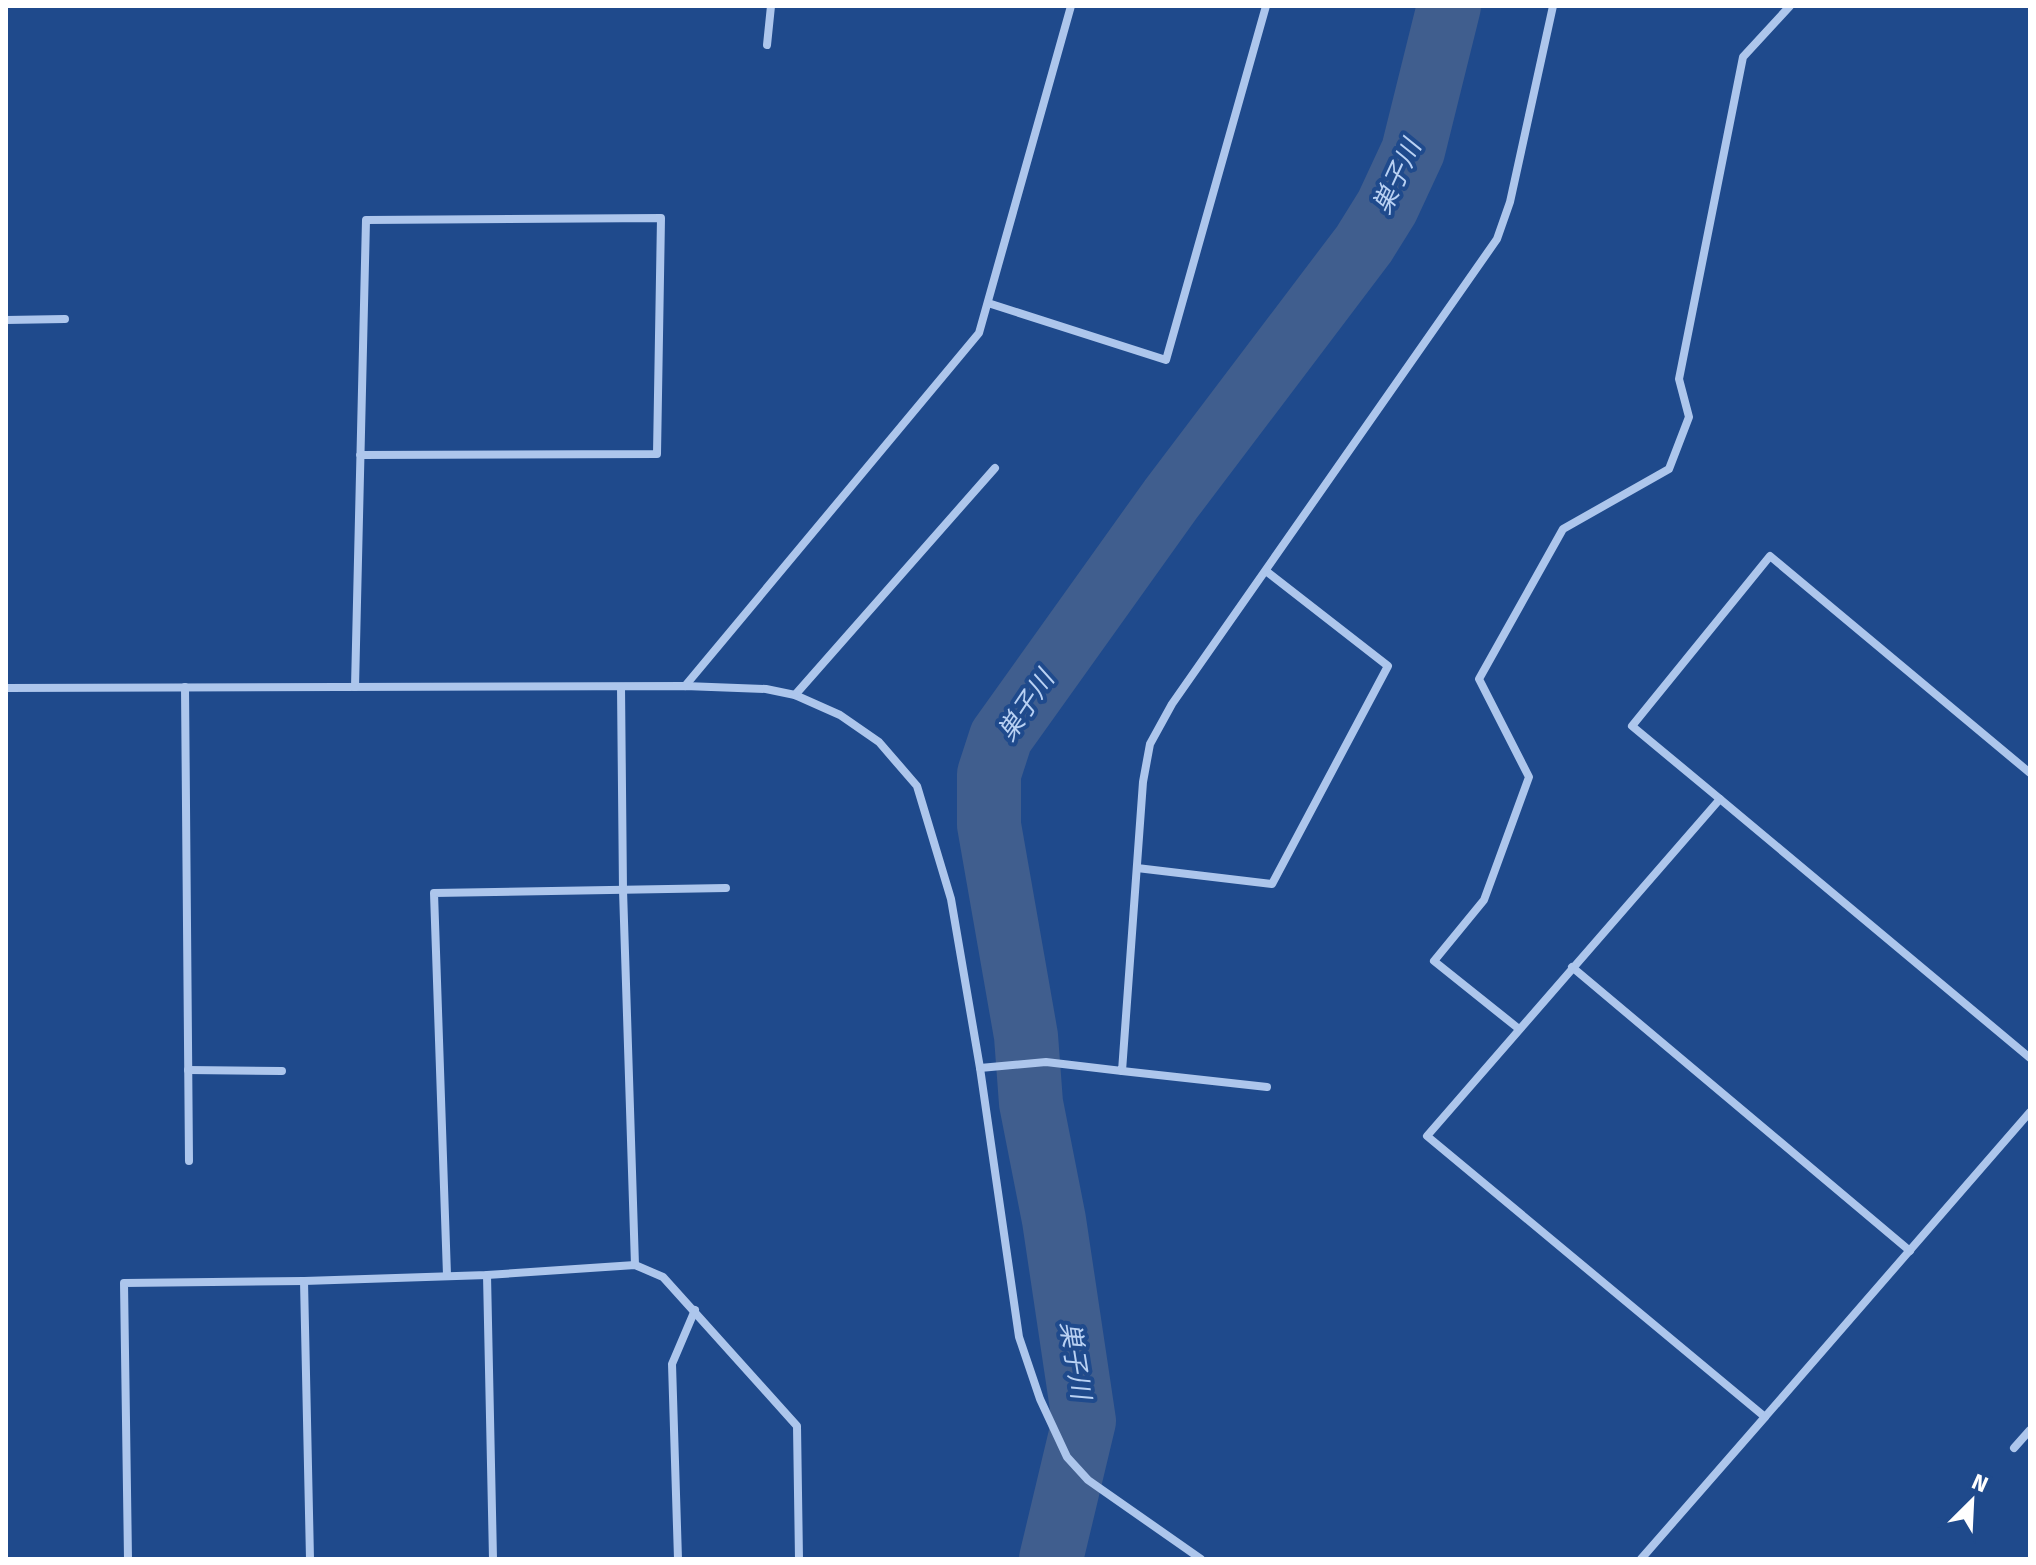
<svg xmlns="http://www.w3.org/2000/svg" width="2036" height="1565" viewBox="0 0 2036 1565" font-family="'Fira Sans','Noto Sans JP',sans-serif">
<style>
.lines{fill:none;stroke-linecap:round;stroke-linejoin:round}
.river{stroke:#405e8e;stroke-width:64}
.street{stroke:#adc6ec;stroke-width:8}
.labels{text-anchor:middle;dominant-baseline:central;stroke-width:8;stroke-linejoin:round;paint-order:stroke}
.water-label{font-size:26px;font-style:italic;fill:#b9d1f3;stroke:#1f4a8c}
</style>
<rect width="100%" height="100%" fill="#1f4a8c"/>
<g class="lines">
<!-- river -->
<path class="river" d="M1051 1559 1084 1421 1054 1220 1031 1103 1026 1036 989 825V774L1001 737 1171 499 1364 244 1387 207 1413 151 1449 6"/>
<!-- street -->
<g class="street">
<path d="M767 45 771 6"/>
<path d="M988 303 1166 360 1266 6"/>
<path d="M6 320 65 319"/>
<path d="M685 686 979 333 1071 6"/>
<path d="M185 687 189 1161"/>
<path d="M355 687 366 220 661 218 657 454 360 455"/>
<path d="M621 687 623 890 635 1265"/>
<path d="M6 688 685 686 766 689 795 695 840 715 879 742 917 786 951 899 980 1068 1019 1337 1040 1399 1067 1457 1088 1480 1201 1559"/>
<path d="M795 695 995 468"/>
<path d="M2030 773 1770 556 1632 726 1720 799 1427 1136 1765 1417 2030 1112"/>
<path d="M1720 799 2030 1058"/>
<path d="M1137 868 1272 884 1388 666 1266 571"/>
<path d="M1572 967 1910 1251"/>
<path d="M1519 1029 1434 961 1484 900 1529 777 1479 679 1563 529 1669 469 1689 417 1679 379 1743 57 1790 6"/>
<path d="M980 1068 1046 1062 1122 1071 1143 782 1150 744 1172 704 1497 239 1510 202 1553 6"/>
<path d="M188 1070 282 1071"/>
<path d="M1122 1071 1267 1087"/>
<path d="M447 1275 434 893 726 888"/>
<path d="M487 1275 493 1559"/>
<path d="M304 1281 310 1559"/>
<path d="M2014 1448 2030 1430"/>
<path d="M128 1559 124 1283 304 1281 487 1275 635 1265 663 1277 797 1426 799 1559"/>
<path d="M678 1559 672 1364 695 1310"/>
<path d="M1641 1559 1765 1417"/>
</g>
</g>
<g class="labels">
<!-- water labels -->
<g class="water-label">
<text transform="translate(1397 177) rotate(-65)">巣子川</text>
<text transform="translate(1026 706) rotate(-56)">巣子川</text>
<text transform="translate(1075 1360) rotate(81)">巣子川</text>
</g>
</g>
<!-- border -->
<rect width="2036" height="1565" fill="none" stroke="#ffffff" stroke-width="16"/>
<!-- north arrow -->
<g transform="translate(1972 1501) rotate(24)" stroke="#1f4a8c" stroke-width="6" paint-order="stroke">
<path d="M0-6L14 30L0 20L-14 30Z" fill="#ffffff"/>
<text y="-12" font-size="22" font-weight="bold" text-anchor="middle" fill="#ffffff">N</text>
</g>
</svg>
